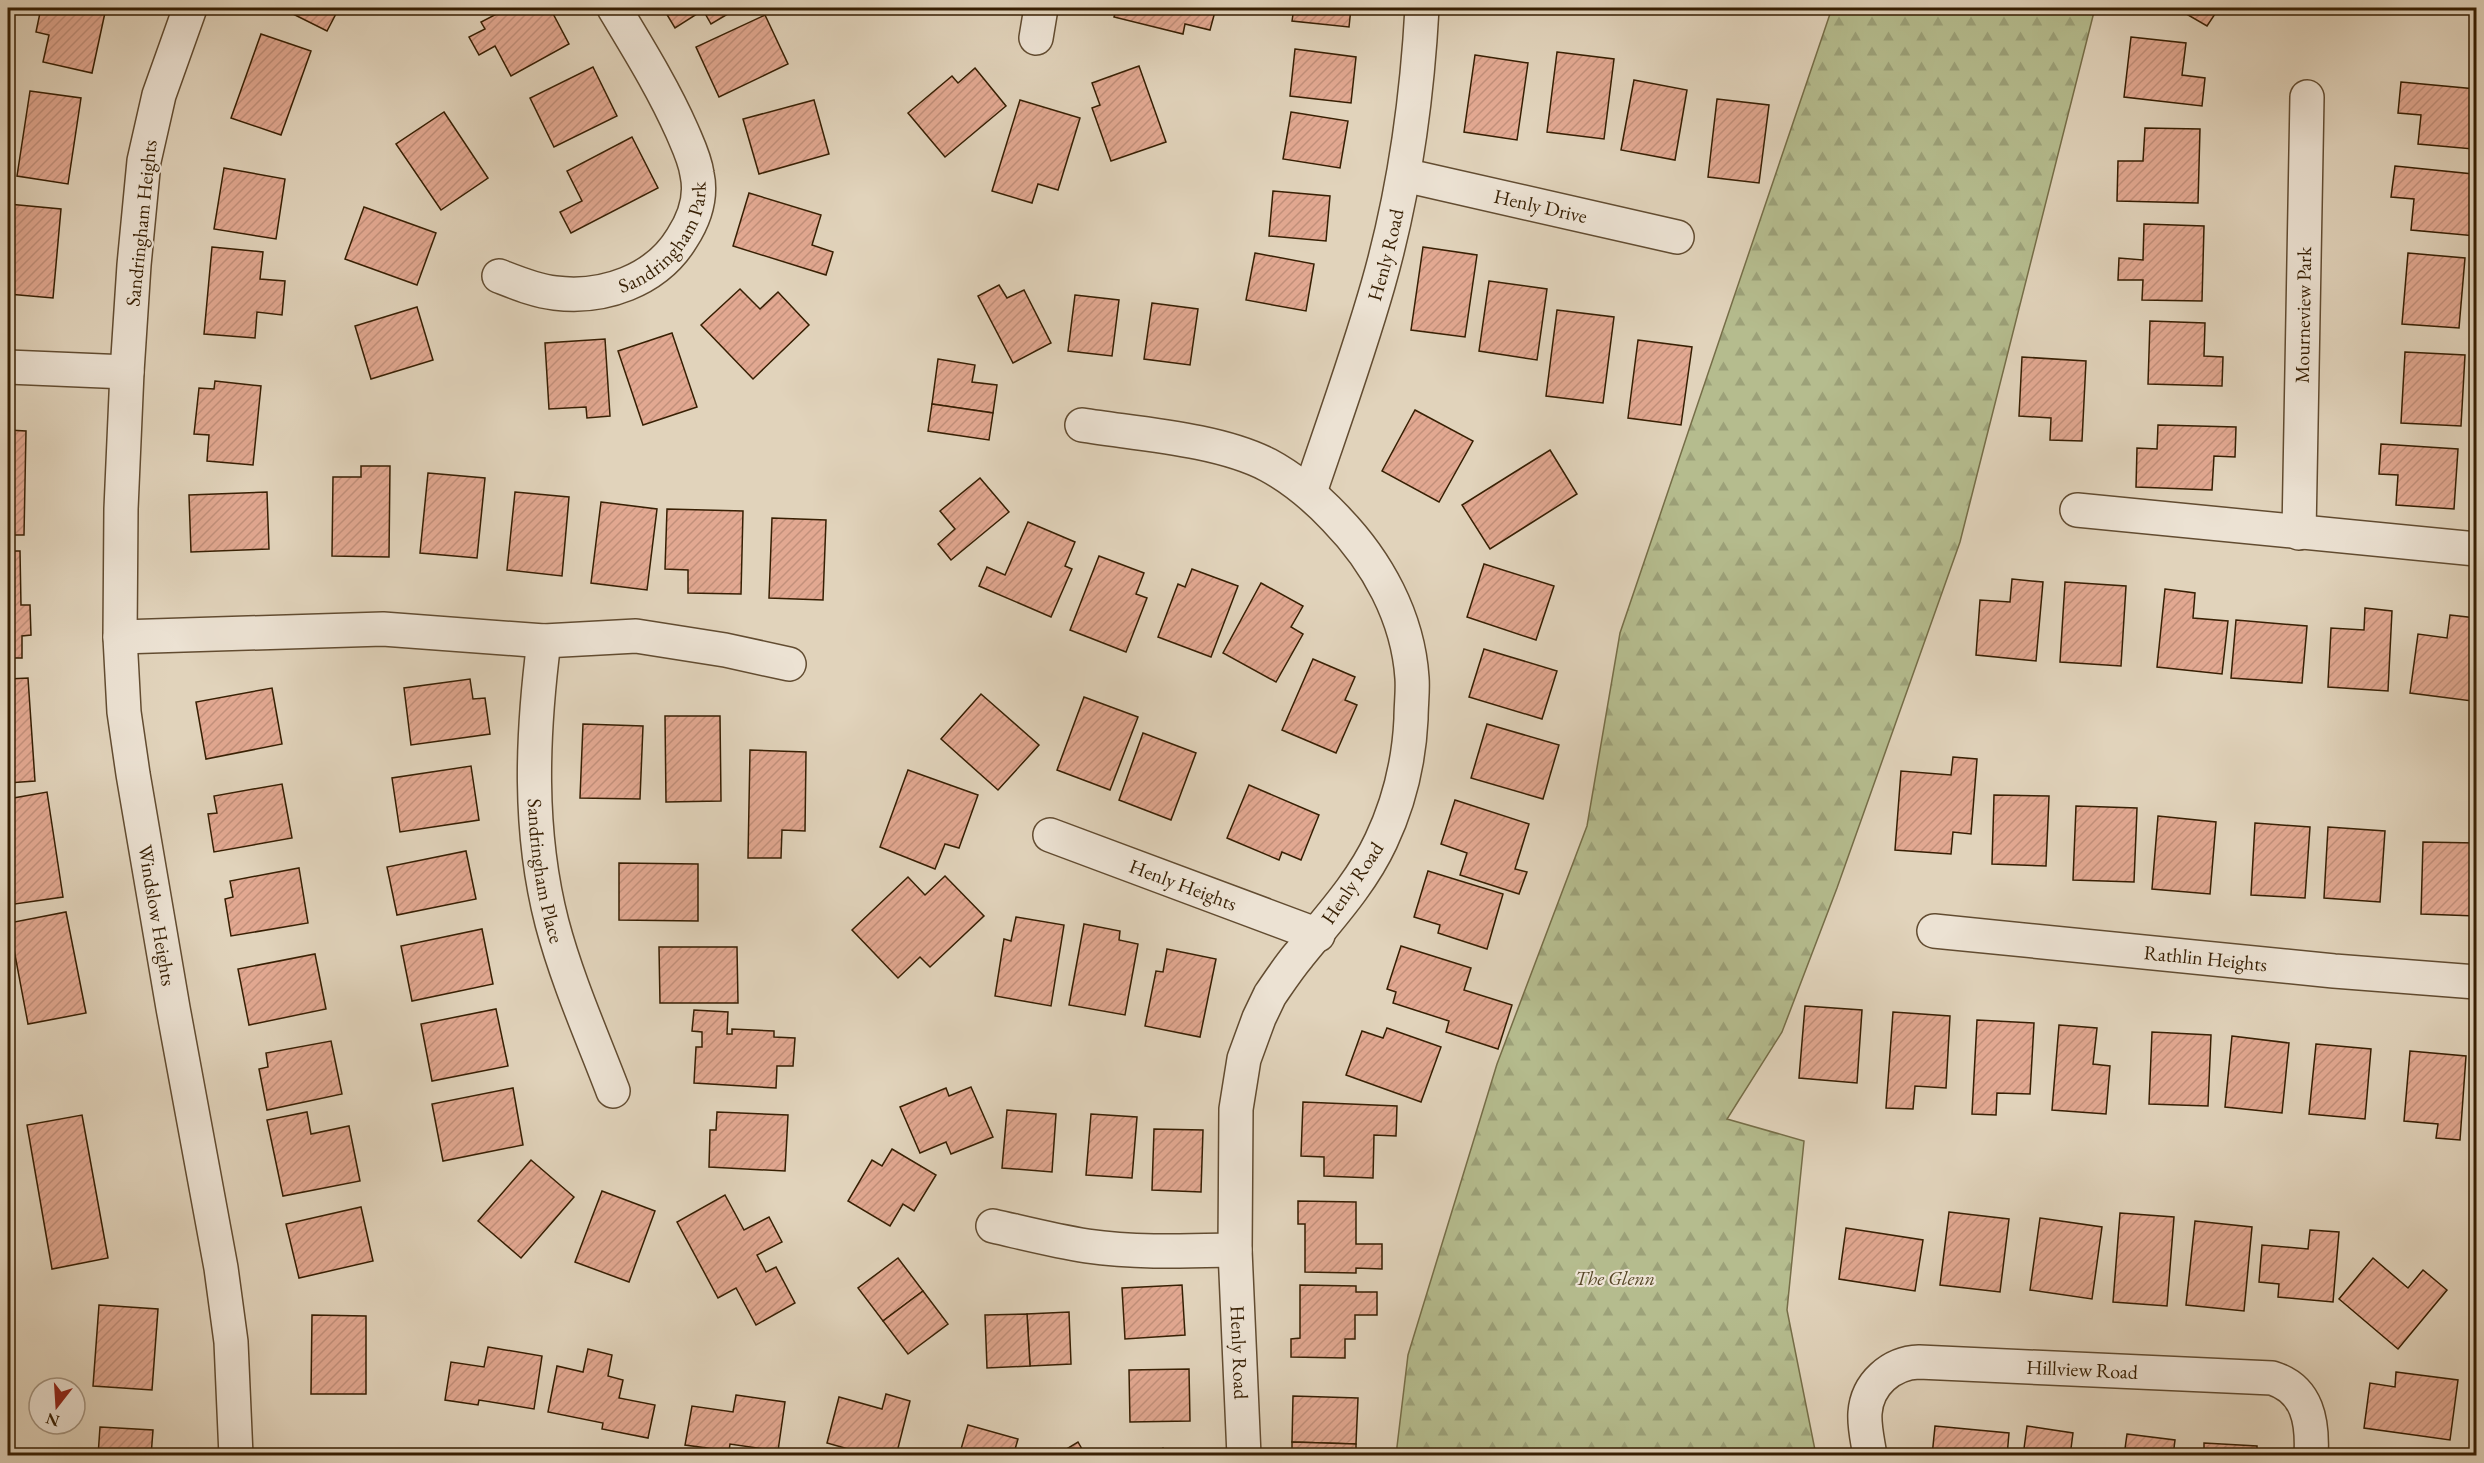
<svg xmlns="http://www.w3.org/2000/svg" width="2484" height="1463" viewBox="0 0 2484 1463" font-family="'EB Garamond',serif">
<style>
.forest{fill:url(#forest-firs);stroke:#766e48;stroke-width:1.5}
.building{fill:url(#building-hatch);stroke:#371f03;stroke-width:1.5}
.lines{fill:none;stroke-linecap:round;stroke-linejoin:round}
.minor-casing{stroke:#624c31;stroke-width:36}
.minor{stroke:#ece2d3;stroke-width:33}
.labels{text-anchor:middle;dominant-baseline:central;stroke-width:4.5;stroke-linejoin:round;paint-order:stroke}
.street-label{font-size:20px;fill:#371f03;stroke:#ece2d3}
.park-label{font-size:20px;font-style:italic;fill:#564626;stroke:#ece2d3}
</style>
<defs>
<pattern id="forest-firs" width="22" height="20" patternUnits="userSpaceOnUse" patternTransform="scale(1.5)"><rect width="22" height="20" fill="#b5bc8e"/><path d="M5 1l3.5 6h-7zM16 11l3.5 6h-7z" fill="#9ca179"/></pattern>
<pattern id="building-hatch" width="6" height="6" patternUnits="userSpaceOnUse" patternTransform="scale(1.5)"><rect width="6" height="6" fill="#e2a891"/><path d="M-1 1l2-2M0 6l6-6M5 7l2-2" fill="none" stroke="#c2907b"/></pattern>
</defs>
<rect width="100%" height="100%" fill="#e1d3bb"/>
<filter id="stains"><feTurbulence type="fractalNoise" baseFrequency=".00333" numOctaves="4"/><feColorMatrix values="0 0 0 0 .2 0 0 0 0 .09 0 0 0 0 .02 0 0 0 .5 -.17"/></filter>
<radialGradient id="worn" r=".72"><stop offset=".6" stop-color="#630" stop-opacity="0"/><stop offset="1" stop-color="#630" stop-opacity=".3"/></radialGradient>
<!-- forest -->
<path class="forest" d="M1832 8H2095L1960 542 1837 888 1782 1032 1727 1119 1804 1141 1787 1310 1816 1455H1396L1408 1355 1497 1064 1587 826 1620 633Z"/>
<!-- building -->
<g class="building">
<path d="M41 8H106L92 73 43 62 49 35 36 32Z"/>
<path d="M281 8H339L327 31Z"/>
<path d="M508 8H550L569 44 511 76 495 46 479 55 469 37 485 29 481 22Z"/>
<path d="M663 8H738L711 24 703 10 675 28Z"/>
<path d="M1117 8H1216L1210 30 1185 24 1183 34 1114 17Z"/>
<path d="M1294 8H1351L1349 27 1292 21Z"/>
<path d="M2176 8H2219L2207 26Z"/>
<path d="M765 15 788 64 719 97 696 47Z"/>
<path d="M261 34 311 51 281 135 231 118Z"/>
<path d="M2131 37 2186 43 2182 75 2205 78 2202 106 2124 97Z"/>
<path d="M1295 49 1356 57 1351 103 1290 96Z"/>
<path d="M1557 52 1614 59 1604 139 1547 132Z"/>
<path d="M1475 55 1528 63 1517 140 1464 132Z"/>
<path d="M1139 66 1166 142 1111 161 1092 108 1100 105 1092 83Z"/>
<path d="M593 67 617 116 554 147 530 98Z"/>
<path d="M975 68 1006 106 945 157 908 113 952 76 958 83Z"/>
<path d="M1634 80 1687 90 1675 160 1621 150Z"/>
<path d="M2401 82 2476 89 2473 149 2418 144 2421 115 2398 113Z"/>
<path d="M30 91 81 98 68 184 17 176Z"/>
<path d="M1717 99 1769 105 1759 183 1708 177Z"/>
<path d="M814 100 829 154 759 174 743 119Z"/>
<path d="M1020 100 1080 118 1058 190 1038 184 1032 203 992 191Z"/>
<path d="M444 112 488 178 441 210 396 144Z"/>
<path d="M1291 112 1348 121 1340 168 1283 159Z"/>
<path d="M2145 128 2200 129 2198 203 2117 201 2118 161H2143Z"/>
<path d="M632 137 658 188 571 233 560 212 582 201 567 171Z"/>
<path d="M2395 166 2473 174 2471 197 2476 198V236L2411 230 2414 199 2391 197Z"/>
<path d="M224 168 285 179 276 239 214 229Z"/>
<path d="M1273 191 1330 196 1326 241 1269 236Z"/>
<path d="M749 193 821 215 812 245 833 252 826 275 733 246Z"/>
<path d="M8 204 61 209 53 298 8 294Z"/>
<path d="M364 207 436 233 417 285 345 259Z"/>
<path d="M2144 224 2204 226 2202 301 2142 300 2143 280H2118L2119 258 2143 260Z"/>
<path d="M212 247 263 252 260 279 285 281 282 315 257 312 255 338 204 334Z"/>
<path d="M1423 247 1477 255 1465 337 1411 330Z"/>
<path d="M1255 253 1314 264 1306 311 1246 300Z"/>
<path d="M2408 253 2465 258 2459 328 2402 324Z"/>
<path d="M1489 281 1547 289 1537 360 1479 351Z"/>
<path d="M999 285 1007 298 1024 290 1051 343 1013 363 978 296Z"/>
<path d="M740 289 760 309 778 292 809 325 753 379 701 325Z"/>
<path d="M1075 295 1119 300 1112 356 1068 351Z"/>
<path d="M1152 303 1198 309 1190 365 1144 359Z"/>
<path d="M417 307 433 360 371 379 355 326Z"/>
<path d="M1557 310 1614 317 1603 403 1546 396Z"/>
<path d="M2150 321 2205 323 2204 356 2223 357 2222 386 2148 384Z"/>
<path d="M672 333 697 407 643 425 618 351Z"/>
<path d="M605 339 610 416 587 418 586 407 549 409 545 343Z"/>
<path d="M1638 340 1692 347 1681 425 1628 418Z"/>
<path d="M2405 352 2465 355 2461 426 2401 423Z"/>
<path d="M2022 357 2086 361 2082 441 2050 440 2051 418 2019 416Z"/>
<path d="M938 359 975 365 972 382 997 385 993 413 932 404Z"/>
<path d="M215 381 261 386 253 465 207 461 209 435 194 434 199 388 214 389Z"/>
<path d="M932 404 993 413 989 440 928 431Z"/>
<path d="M1415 410 1473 441 1439 502 1382 471Z"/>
<path d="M2158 425 2236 427 2235 457 2214 456 2212 490 2136 487 2137 448 2157 449Z"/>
<path d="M8 430 26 431 24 535H8Z"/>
<path d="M2381 444 2458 449 2454 509 2396 505 2398 475 2379 474Z"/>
<path d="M1550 450 1577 494 1490 549 1462 505Z"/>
<path d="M361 466H390L389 557 332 556 333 477H361Z"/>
<path d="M428 473 485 478 477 558 420 553Z"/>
<path d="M980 478 1009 512 951 560 938 544 955 529 940 511Z"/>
<path d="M267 492 269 549 191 552 189 495Z"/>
<path d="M515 492 569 497 562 576 507 570Z"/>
<path d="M601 502 657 509 647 590 591 583Z"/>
<path d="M667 509 743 511 741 594 688 593V570L665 569Z"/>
<path d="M772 518 826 520 823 600 769 598Z"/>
<path d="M1028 522 1075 542 1065 566 1072 569 1051 617 979 586 987 567 1005 575Z"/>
<path d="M8 551H20L21 605H30L31 635 22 636V658H8Z"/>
<path d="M1099 556 1144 573 1136 594 1147 598 1126 652 1070 630Z"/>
<path d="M1484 564 1554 586 1536 640 1467 617Z"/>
<path d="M1192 569 1238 586 1211 657 1158 637 1178 584 1185 587Z"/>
<path d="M2012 579 2043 582 2036 661 1976 655 1980 600 2010 602Z"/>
<path d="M2065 582 2126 586 2121 666 2060 662Z"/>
<path d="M1261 583 1303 606 1291 627 1303 634 1276 682 1223 653Z"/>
<path d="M2165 589 2195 593 2193 618 2228 621 2222 674 2157 667Z"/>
<path d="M2365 608 2392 611 2388 691 2328 687 2331 628 2364 630Z"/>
<path d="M2450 615 2476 618V665L2472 701 2410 693 2418 634 2447 638Z"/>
<path d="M2236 620 2307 626 2302 683 2231 678Z"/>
<path d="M1484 649 1557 671 1542 719 1469 697Z"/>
<path d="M1313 659 1355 677 1345 700 1357 705 1336 753 1282 730Z"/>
<path d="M28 678 35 781 8 783V679Z"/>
<path d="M470 679 473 699 485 698 490 734 411 745 404 688Z"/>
<path d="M272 688 282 744 206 759 196 702Z"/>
<path d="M981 694 1039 745 998 790 941 739Z"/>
<path d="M1084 697 1138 717 1110 790 1057 770Z"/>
<path d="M665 716H720L721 801 666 802Z"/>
<path d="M583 724 643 726 640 799 580 798Z"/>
<path d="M1487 724 1559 745 1543 799 1471 778Z"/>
<path d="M1143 733 1196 753 1171 820 1119 800Z"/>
<path d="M750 750 806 752 805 831 782 830 781 858H748Z"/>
<path d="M1953 757 1977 759 1971 834 1953 832 1951 854 1895 850 1901 771 1951 775Z"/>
<path d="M471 766 479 820 400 832 392 778Z"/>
<path d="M908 770 978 795 959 848 945 844 935 869 880 847Z"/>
<path d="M282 784 292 838 214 852 208 814 217 813 214 796Z"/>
<path d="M1249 785 1319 815 1301 860 1282 852 1279 860 1227 838Z"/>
<path d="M47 792 63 897 8 905V799Z"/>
<path d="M1994 795 2049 796 2046 866 1992 864Z"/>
<path d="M1455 800 1529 824 1515 869 1527 872 1519 894 1460 875 1467 853 1441 844Z"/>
<path d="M2076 806 2137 808 2134 882 2073 880Z"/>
<path d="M2158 816 2216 822 2210 894 2152 889Z"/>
<path d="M2255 823 2310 827 2305 898 2251 895Z"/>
<path d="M2328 827 2385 831 2380 902 2324 898Z"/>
<path d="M2423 842 2476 843V916L2421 914Z"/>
<path d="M466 851 476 899 397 915 387 867Z"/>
<path d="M619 863 698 864V921L619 920Z"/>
<path d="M299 868 308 923 231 936 225 899 233 897 230 881Z"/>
<path d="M1428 871 1503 894 1487 949 1438 933 1440 925 1414 917Z"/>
<path d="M945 876 984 916 930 967 920 957 898 978 852 930 908 877 925 895Z"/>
<path d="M66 912 86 1013 28 1024 9 923Z"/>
<path d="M1016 917 1064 925 1051 1006 995 996 1004 939 1011 941Z"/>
<path d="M1084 924 1120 931 1119 940 1138 944 1125 1015 1069 1005Z"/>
<path d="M482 929 493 984 412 1001 401 946Z"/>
<path d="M1401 946 1471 968 1464 990 1512 1005 1498 1049 1446 1032 1449 1021 1393 1003 1396 992 1387 989Z"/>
<path d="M659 947H737L738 1003H660Z"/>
<path d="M1167 949 1216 959 1200 1037 1145 1026 1156 971 1163 972Z"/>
<path d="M315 954 326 1009 249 1025 238 969Z"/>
<path d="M1805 1006 1862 1010 1857 1083 1799 1078Z"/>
<path d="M496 1009 508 1066 432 1081 421 1024Z"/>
<path d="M694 1010 728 1012 727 1034H732V1029L774 1031V1037L795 1038 793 1066H777L776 1088 694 1083 696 1047H702V1032L692 1031Z"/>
<path d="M1893 1012 1950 1016 1946 1088 1915 1086 1913 1109 1886 1108Z"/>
<path d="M1977 1020 2034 1023 2030 1094 1997 1093 1996 1115 1972 1114Z"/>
<path d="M2059 1025 2097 1028 2093 1064 2110 1066 2106 1114 2052 1110Z"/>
<path d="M1387 1028 1441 1047 1421 1102 1346 1075 1362 1031 1383 1038Z"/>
<path d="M2152 1032 2211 1035 2208 1106 2149 1104Z"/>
<path d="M2232 1036 2289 1043 2282 1113 2225 1107Z"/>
<path d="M331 1041 342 1094 267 1110 259 1069 268 1067 266 1053Z"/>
<path d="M2316 1044 2371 1049 2365 1119 2309 1114Z"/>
<path d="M2410 1051 2466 1056 2460 1140 2436 1138 2438 1124 2404 1121Z"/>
<path d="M971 1087 993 1137 951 1154 946 1142 920 1153 900 1107 946 1088 949 1096Z"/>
<path d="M513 1088 523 1145 443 1161 432 1104Z"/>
<path d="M1303 1102 1397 1106 1396 1136 1374 1135 1373 1178 1324 1176V1157L1301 1156Z"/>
<path d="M1007 1110 1056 1114 1052 1172 1002 1168Z"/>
<path d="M307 1112 311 1134 349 1126 360 1181 283 1196 267 1120Z"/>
<path d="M717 1112 788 1115 785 1171 709 1167 710 1130H716Z"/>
<path d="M1091 1114 1137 1117 1132 1178 1086 1175Z"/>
<path d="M82 1115 108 1258 52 1269 27 1125Z"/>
<path d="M1154 1129 1203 1130 1201 1192 1152 1190Z"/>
<path d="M892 1149 936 1175 914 1211 903 1204 890 1226 848 1201 872 1160 882 1166Z"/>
<path d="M531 1160 574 1197 521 1258 478 1221Z"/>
<path d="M602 1191 655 1211 629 1282 575 1262Z"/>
<path d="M725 1195 744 1230 769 1217 782 1242 757 1255 766 1272 776 1267 795 1303 756 1325 736 1288 718 1298 677 1222Z"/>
<path d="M1298 1201 1356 1202V1244H1382V1269L1356 1268V1273L1305 1272V1224H1298Z"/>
<path d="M361 1207 373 1261 299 1278 286 1224Z"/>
<path d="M1949 1212 2009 1219 2000 1292 1940 1285Z"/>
<path d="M2120 1213 2174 1217 2167 1306 2113 1302Z"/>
<path d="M2040 1218 2102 1227 2092 1299 2030 1290Z"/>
<path d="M2195 1221 2252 1227 2244 1311 2186 1305Z"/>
<path d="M1846 1228 1923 1240 1915 1291 1839 1279Z"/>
<path d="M2310 1230 2339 1232 2333 1302 2278 1297 2279 1284 2259 1282 2262 1245 2308 1249Z"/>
<path d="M898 1258 923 1291 883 1321 858 1288Z"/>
<path d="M2373 1258 2408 1288 2423 1270 2447 1290 2398 1349 2339 1299Z"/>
<path d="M1182 1285 1185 1335 1125 1339 1122 1288Z"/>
<path d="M1300 1285 1356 1286V1292H1377V1315H1355V1339H1345V1358L1291 1357V1339L1300 1338Z"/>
<path d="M923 1291 948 1324 908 1354 883 1321Z"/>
<path d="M99 1305 158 1309 152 1390 93 1386Z"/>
<path d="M1069 1312 1071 1364 1030 1366 1027 1314Z"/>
<path d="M1027 1314 1030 1366 987 1368 985 1315Z"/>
<path d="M312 1315 366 1316V1394H311Z"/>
<path d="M488 1347 542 1356 534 1409 479 1400 478 1405 445 1400 451 1362 484 1367Z"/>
<path d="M588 1349 612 1355 608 1376 623 1380 619 1398 655 1405 648 1438 602 1429 603 1423 548 1412 557 1366 583 1372Z"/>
<path d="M1189 1369 1190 1421 1130 1422 1129 1370Z"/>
<path d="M2396 1372 2458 1380 2450 1440 2364 1428 2370 1383 2395 1387Z"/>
<path d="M886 1394 910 1401 896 1456H873L827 1443 839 1397 882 1409Z"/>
<path d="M736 1395 785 1402 778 1451 730 1444 729 1451 685 1445 692 1406 733 1412Z"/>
<path d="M1293 1396 1358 1398 1356 1444 1292 1442Z"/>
<path d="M968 1425 1018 1439 1013 1456H959Z"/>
<path d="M1935 1426 2009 1433 2007 1456H1932Z"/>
<path d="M2027 1426 2073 1433 2070 1456H2023Z"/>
<path d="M100 1427 153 1430 151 1456H98Z"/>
<path d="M2127 1434 2175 1440 2173 1456H2124Z"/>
<path d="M1078 1442 1086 1456H1055Z"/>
<path d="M1292 1442 1356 1444V1456H1292Z"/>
<path d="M2204 1443 2257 1446V1456H2182V1449L2204 1450Z"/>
<path d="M1163 1448 1167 1456H1150Z"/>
<path d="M2383 1451 2437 1456H2382Z"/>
</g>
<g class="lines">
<!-- minor casing -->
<g class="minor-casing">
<g id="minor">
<path id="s1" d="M190 8 159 95 144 161 134 265 127 372 121 509 120 637 124 712 133 774 173 1008 221 1268 231 1342 236 1456"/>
<path d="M1036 38 1041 8"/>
<path id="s2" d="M1404 175 1677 237"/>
<path id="s3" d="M499 276C517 283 536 291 555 293 603 299 656 281 682 238 695 218 702 197 697 174 695 159 688 145 682 131 663 88 638 48 614 8"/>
<path d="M8 367 127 372"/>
<path id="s4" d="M1082 425C1139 434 1218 439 1268 465 1294 479 1315 497 1335 518 1377 561 1408 617 1412 678 1413 691 1411 705 1411 719 1409 761 1399 803 1381 841 1361 884 1328 919 1299 955 1288 968 1279 982 1270 995L1259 1018 1244 1059 1236 1109 1235 1250 1244 1456"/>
<path id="s5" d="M1310 492C1333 424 1358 355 1378 285 1404 194 1417 101 1422 8"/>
<path d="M2077 510 2476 549"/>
<path id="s6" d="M2299 533 2307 97"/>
<path d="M120 637 383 629 544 641 636 636 725 650 789 664"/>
<path id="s7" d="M544 641C532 735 528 830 552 923 567 980 592 1036 613 1091"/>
<path id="s8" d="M1050 835 1318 935"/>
<path id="s9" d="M1934 931 2334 971 2476 982"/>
<path d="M993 1226C1024 1233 1055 1241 1087 1246 1136 1253 1186 1251 1235 1250"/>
<path id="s10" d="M1870 1456C1868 1442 1864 1427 1865 1413 1867 1384 1891 1363 1919 1362L2272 1378C2308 1389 2313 1422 2311 1456"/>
</g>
</g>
<!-- minor -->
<use href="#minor" class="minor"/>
</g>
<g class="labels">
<!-- street labels -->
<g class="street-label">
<text stroke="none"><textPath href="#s2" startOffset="140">Henly Drive</textPath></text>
<text transform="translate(141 223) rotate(-84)">Sandringham Heights</text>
<text stroke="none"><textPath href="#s3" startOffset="194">Sandringham Park</textPath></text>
<text stroke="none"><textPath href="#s5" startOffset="249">Henly Road</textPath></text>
<text stroke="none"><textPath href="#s6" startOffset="218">Mourneview Park</textPath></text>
<text stroke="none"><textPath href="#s7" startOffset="231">Sandringham Place</textPath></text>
<text transform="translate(1352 883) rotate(-56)">Henly Road</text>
<text stroke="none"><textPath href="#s8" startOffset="142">Henly Heights</textPath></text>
<text stroke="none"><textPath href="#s1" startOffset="918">Windslow Heights</textPath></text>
<text stroke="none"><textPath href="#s9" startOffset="273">Rathlin Heights</textPath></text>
<text stroke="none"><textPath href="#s4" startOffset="1179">Henly Road</textPath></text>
<text stroke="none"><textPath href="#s10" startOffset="288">Hillview Road</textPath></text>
</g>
<!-- park labels -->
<g class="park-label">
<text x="1615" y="1278">The Glenn</text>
</g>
</g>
<!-- margin -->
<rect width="2484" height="1463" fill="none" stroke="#e1d3bb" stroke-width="30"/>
<rect x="9" y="9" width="2466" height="1445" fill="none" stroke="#371f03" stroke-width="3"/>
<rect x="15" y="15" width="2454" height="1433" fill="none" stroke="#371f03" stroke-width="1.5"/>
<!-- north arrow -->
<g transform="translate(57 1406) rotate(197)"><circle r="28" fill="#ece2d3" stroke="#a49480" stroke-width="1.5"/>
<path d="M0-4.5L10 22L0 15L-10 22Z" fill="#8f2418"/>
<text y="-9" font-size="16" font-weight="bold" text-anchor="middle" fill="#371f03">N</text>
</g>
<rect width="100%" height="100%" filter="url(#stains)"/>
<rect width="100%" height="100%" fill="url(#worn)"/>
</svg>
